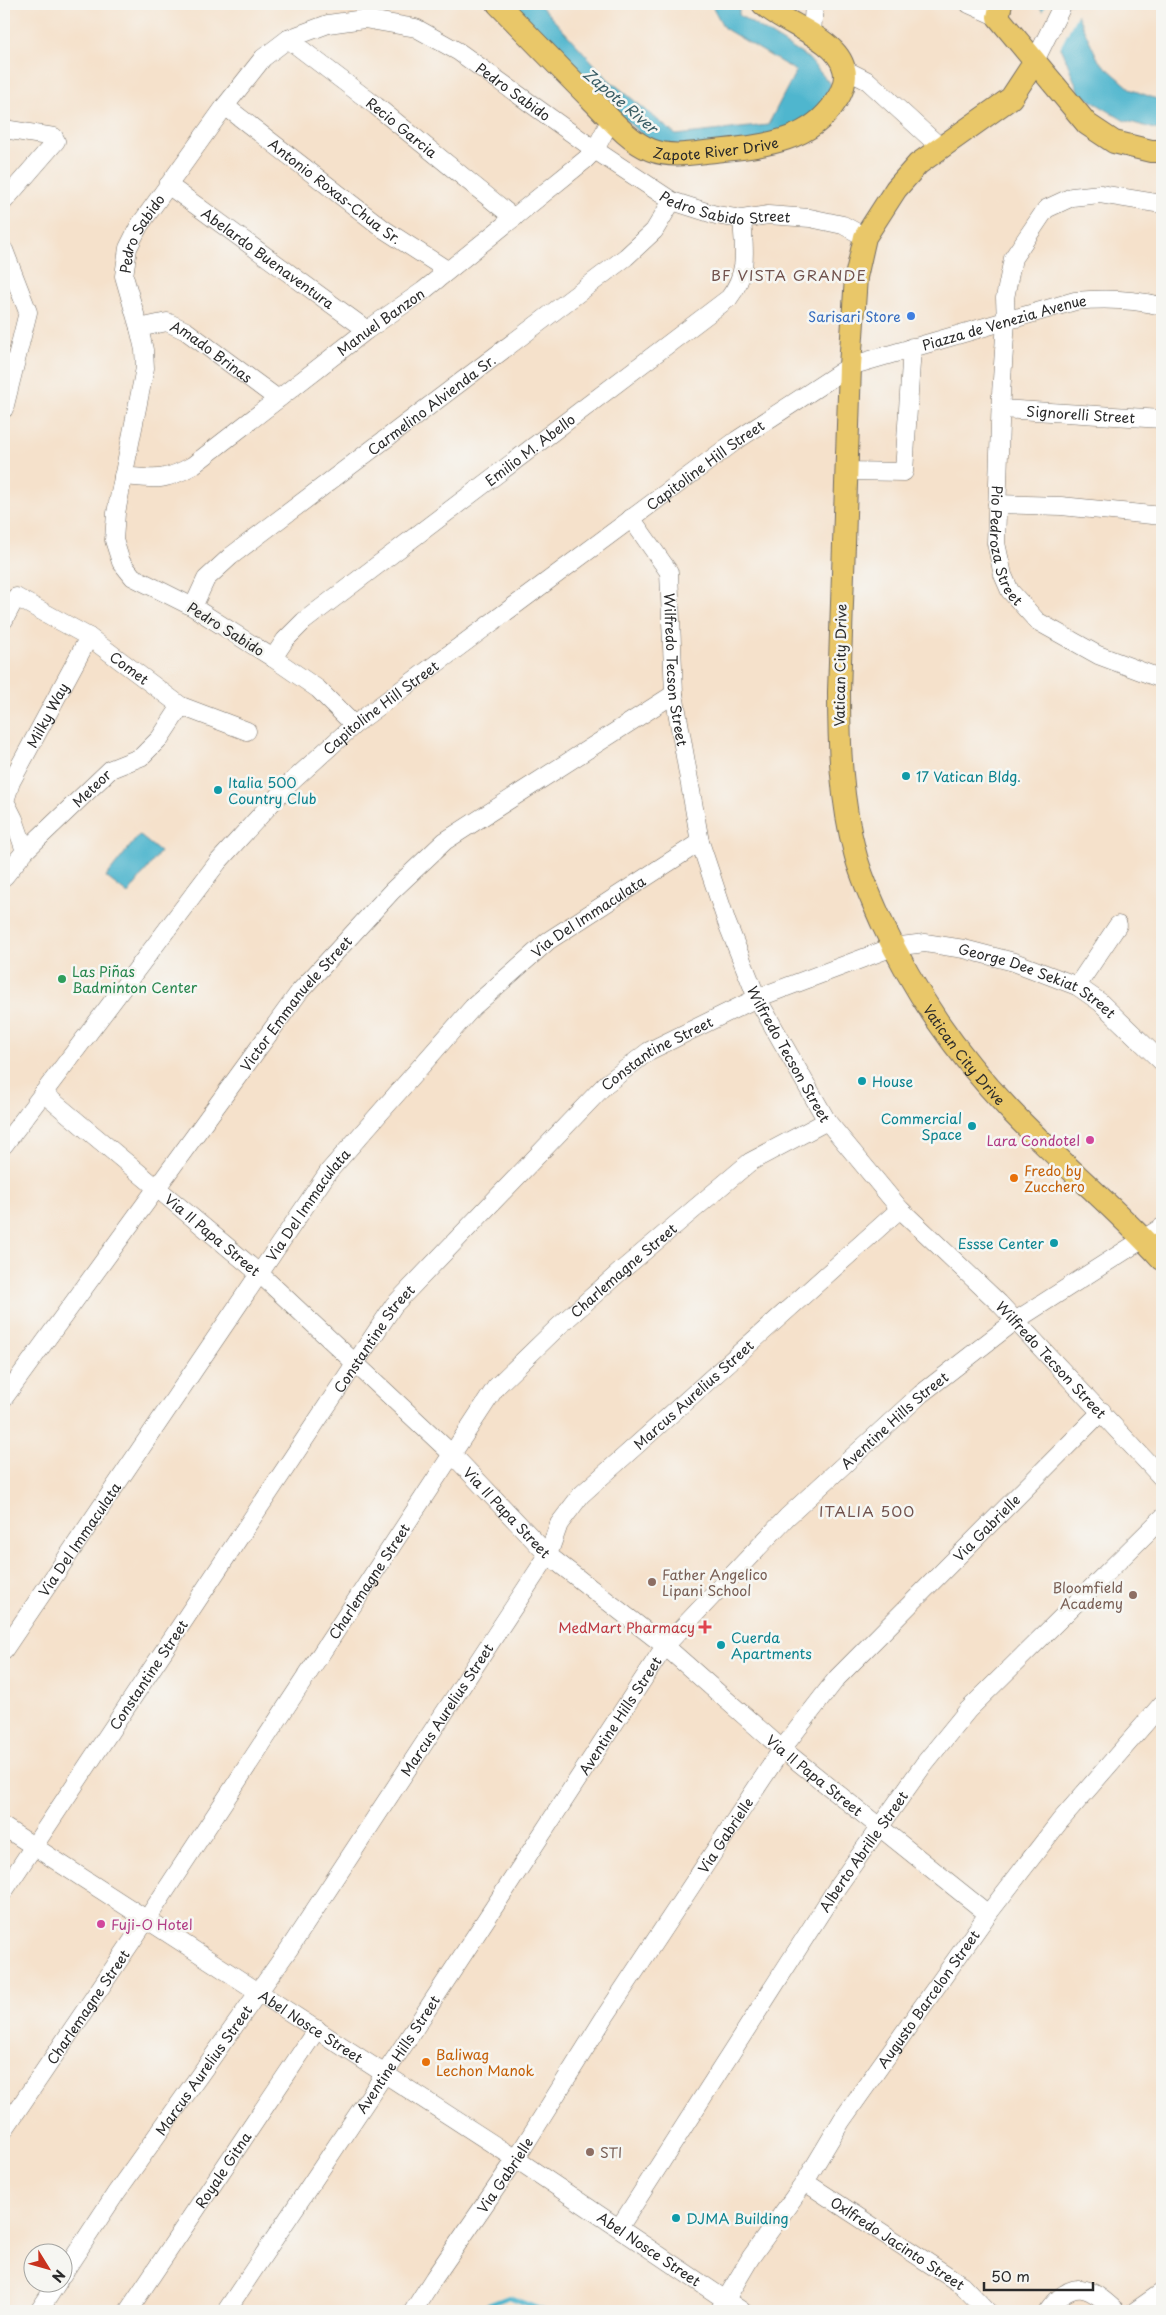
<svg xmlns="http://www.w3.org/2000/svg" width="1166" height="2315" viewBox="0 0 1166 2315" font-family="'Playpen Sans',sans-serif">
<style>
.water{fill:#50b6ce;stroke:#3e707c}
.pier{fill:#f5e1cb}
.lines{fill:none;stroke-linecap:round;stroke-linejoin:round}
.stream{stroke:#50b6ce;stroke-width:4.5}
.minor-casing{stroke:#726b63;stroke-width:19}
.major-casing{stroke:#726b63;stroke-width:24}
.minor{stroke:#fff;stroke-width:18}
.major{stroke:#e9c769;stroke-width:22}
.shop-dot{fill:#3f7fe0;stroke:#f6f6f2;stroke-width:2}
.culture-dot{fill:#0f9aa8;stroke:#f6f6f2;stroke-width:2}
.leisure-dot{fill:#2e9e5b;stroke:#f6f6f2;stroke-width:2}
.hotel-dot{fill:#d1479c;stroke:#f6f6f2;stroke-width:2}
.food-dot{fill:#e8710a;stroke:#f6f6f2;stroke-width:2}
.education-dot{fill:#8d6e63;stroke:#f6f6f2;stroke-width:2}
.health-dot{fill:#e0444e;stroke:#f6f6f2;stroke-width:2}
.labels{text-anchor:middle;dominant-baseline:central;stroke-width:5;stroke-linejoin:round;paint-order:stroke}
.street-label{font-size:14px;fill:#2b2b2b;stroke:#f6f6f2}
.shop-label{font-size:14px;fill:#366cbe;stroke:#f6f6f2;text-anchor:end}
.culture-label{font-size:14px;fill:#0d838f;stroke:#f6f6f2;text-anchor:start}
.leisure-label{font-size:14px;fill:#27864d;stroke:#f6f6f2;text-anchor:start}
.hotel-label{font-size:14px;fill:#b23c85;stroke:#f6f6f2;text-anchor:end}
.food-label{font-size:14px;fill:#c56008;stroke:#f6f6f2;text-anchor:start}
.education-label{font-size:14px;fill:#785e54;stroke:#f6f6f2;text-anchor:start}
.health-label{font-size:14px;fill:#be3a42;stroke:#f6f6f2;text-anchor:end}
.water-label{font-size:15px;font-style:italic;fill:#385c64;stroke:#f6f6f2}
.neighbourhood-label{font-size:15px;letter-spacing:1px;fill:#72534e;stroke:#f6f6f2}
</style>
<rect width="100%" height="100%" fill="#f6f6f2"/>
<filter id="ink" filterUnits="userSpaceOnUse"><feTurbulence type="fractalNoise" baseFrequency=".02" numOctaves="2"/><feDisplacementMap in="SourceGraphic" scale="10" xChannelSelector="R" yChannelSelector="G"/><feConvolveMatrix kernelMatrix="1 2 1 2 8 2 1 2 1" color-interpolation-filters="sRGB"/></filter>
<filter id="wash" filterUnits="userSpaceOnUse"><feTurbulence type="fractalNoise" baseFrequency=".0096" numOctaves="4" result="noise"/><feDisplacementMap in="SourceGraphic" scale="20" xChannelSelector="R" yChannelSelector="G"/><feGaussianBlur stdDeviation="1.12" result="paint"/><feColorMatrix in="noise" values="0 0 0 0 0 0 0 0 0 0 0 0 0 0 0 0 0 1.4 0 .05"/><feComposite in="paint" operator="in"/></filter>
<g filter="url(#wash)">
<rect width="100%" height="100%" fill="#f5e1cb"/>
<!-- water -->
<g class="water">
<path d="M505 4H539L608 79 676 135 768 125 796 71 724 28 711 4H739V15L808 58 831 85 816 115 778 136 729 147 651 144Z"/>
<path d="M1035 4H1072L1099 61 1132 90 1162 101V131L1123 120 1079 93 1064 54 1041 8Z"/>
<path d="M139 835 160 852 128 894 106 877Z"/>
</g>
<!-- pier -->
<path class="pier" d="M1046 4H1075L1079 11 1059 50 1041 14Z"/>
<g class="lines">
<!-- stream -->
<path class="stream" d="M472 2311 509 2297 545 2311"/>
</g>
</g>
<g filter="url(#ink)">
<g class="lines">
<!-- minor casing -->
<g class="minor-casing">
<g id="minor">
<path d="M969 4 998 17"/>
<path d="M812 34 814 4"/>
<path id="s1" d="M288 39 376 106 514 218"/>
<path d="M1034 63 1063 4"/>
<path d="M844 69 868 81 940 147"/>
<path id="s2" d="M225 106 385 230 447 270"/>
<path d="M4 129 54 137 56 141 4 201"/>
<path id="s3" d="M168 185 367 330"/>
<path id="s4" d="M1162 204 1100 194 1072 197 1046 209 1013 258 1005 298 1006 321 1001 394 996 543 1003 575 1010 591 1037 621 1098 655 1162 679"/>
<path d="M4 250 28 312 4 409"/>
<path id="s5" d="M139 328 167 322 186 331 278 399"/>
<path id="s6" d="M1001 409 1162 419"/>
<path d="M846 471 904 472 912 347"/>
<path id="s7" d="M123 476C155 479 163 482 192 466L367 330 423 291 585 160 595 150 611 119"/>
<path d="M997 504 1061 506 1162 516"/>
<path id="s8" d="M631 518 669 572 674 694 700 842 727 923 757 998 827 1121 900 1209 999 1303 1162 1478"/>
<path id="s9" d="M193 607 206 579 231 556 626 257 654 231 672 201"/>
<path id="s10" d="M4 620 16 597 89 637 181 706 247 731"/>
<path id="s11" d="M273 658 285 640 304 621 729 298C749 272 744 250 742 219"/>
<path id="s12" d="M354 725 318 689 273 658 193 607 133 577 121 562 114 540 116 513 145 368 144 350 139 328 124 276 128 248 139 226 225 106 263 58 288 39 328 24 364 19 416 28 459 52 595 150 672 201 716 215 742 219 768 215 810 218 843 225 865 237"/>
<path id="s13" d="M25 851 14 819 5 801 11 782 89 637"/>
<path id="s14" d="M4 877 25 851 111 769 141 757 160 738 181 706"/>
<path d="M1077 986 1118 925"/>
<path id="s15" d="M43 1093 260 1274 453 1455 548 1555 665 1646 782 1749 988 1914"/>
<path id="s16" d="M4 1145 218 862 288 785 354 725 737 440 850 366 1075 301C1105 298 1132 299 1162 306"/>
<path id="s17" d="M4 1398 300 991 392 891 445 841 674 694"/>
<path id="s18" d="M4 1650 329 1171 473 1007 548 941 700 842"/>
<path id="s19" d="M4 1827 516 2159 742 2311"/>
<path id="s20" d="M4 1891 394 1305 606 1084 649 1051 757 998 893 947 925 943 964 949 1014 962 1077 986 1100 1002 1162 1062"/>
<path id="s21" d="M4 2130 147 1919 496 1387 558 1327 622 1270 750 1162 827 1121"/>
<path id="s22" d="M805 2182 962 2285 987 2311"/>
<path id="s23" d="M619 2228 838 1886 924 1764 968 1710 1162 1518"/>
<path id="s24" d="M62 2275 116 2193 289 1949 548 1555 559 1524 581 1495 900 1209"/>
<path d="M39 2311 58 2282"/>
<path id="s25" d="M128 2311 317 2029"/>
<path id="s26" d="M226 2311 398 2054 665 1646 787 1517 921 1394 1015 1321 1162 1227"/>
<path id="s27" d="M413 2311 434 2278 516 2159 606 2015 782 1749 837 1678 1102 1411"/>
<path id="s28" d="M719 2311 751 2257 805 2182 842 2120 988 1914 1060 1821 1162 1704"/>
<path d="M1048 2311C1073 2277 1089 2286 1116 2311"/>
<path d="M1135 2311 1162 2292"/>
</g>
</g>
<!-- major casing -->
<g class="major-casing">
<g id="major">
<path id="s29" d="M498 4C529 36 560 68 591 99 608 116 628 141 651 150 671 158 694 153 715 151 760 146 810 143 836 101 842 93 847 79 844 69 837 38 784 24 763 4"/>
<path d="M1001 4 998 17 1087 124 1114 142 1151 151H1162"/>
<path id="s30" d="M1034 63 1011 98 918 164 896 189 865 237 856 277 850 366 839 692C839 745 841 800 855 853 861 877 872 900 882 923 915 994 955 1052 1009 1109 1058 1161 1114 1206 1162 1259"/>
</g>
</g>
<!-- minor -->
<use href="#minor" class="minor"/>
<!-- major -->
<use href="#major" class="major"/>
</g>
</g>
<!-- markers -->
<circle class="shop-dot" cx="911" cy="316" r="5"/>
<g class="culture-dot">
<circle cx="906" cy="776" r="5"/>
<circle cx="218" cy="790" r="5"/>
<circle cx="862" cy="1081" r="5"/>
<circle cx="972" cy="1126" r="5"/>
<circle cx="1054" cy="1243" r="5"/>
<circle cx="721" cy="1645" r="5"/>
<circle cx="676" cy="2218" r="5"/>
</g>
<circle class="leisure-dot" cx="62" cy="979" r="5"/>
<g class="hotel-dot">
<circle cx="1090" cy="1140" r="5"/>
<circle cx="101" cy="1924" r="5"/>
</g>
<g class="food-dot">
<circle cx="1014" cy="1178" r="5"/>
<circle cx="426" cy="2062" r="5"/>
</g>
<g class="education-dot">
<circle cx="652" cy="1582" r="5"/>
<circle cx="1133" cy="1595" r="5"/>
<circle cx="590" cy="2152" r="5"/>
</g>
<path class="health-dot" d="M702.5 1619.5h5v5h5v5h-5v5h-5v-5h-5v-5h5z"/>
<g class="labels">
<!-- street labels -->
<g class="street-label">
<text stroke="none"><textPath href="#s12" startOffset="1121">Pedro Sabido</textPath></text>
<text stroke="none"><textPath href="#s1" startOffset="144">Recio Garcia</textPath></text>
<text stroke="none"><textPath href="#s29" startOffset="278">Zapote River Drive</textPath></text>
<text stroke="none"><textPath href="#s2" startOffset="139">Antonio Roxas-Chua Sr.</textPath></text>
<text stroke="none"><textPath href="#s12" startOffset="1368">Pedro Sabido Street</textPath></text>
<text stroke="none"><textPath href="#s12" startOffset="626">Pedro Sabido</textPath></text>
<text stroke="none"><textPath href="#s3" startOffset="124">Abelardo Buenaventura</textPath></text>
<text stroke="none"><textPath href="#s7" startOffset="309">Manuel Banzon</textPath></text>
<text stroke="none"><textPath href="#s16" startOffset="1321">Piazza de Venezia Avenue</textPath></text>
<text stroke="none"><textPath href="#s5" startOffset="82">Amado Brinas</textPath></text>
<text stroke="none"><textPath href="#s9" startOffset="316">Carmelino Alvienda Sr.</textPath></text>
<text stroke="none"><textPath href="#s6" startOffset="80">Signorelli Street</textPath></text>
<text stroke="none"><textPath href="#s11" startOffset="332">Emilio M. Abello</textPath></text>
<text stroke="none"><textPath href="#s16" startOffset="985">Capitoline Hill Street</textPath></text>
<text stroke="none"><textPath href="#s4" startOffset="469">Pio Pedroza Street</textPath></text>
<text transform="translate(226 629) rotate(32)">Pedro Sabido</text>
<text transform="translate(840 665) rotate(-89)">Vatican City Drive</text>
<text stroke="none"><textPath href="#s10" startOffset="160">Comet</textPath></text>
<text stroke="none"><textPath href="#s8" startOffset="164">Wilfredo Tecson Street</textPath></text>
<text stroke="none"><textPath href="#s16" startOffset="580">Capitoline Hill Street</textPath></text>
<text stroke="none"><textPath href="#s13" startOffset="150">Milky Way</textPath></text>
<text stroke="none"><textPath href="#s14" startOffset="125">Meteor</textPath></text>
<text stroke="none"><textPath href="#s18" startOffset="944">Via Del Immaculata</textPath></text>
<text stroke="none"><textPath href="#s20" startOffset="1482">George Dee Sekiat Street</textPath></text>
<text stroke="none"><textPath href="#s17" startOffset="491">Victor Emmanuele Street</textPath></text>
<text stroke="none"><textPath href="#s8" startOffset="569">Wilfredo Tecson Street</textPath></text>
<text stroke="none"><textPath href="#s30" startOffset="1096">Vatican City Drive</textPath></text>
<text stroke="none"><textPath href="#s20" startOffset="1070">Constantine Street</textPath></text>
<text stroke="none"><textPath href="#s18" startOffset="539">Via Del Immaculata</textPath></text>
<text stroke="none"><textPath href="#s15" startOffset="221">Via Il Papa Street</textPath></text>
<text stroke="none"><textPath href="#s21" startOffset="1064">Charlemagne Street</textPath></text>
<text stroke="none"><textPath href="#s20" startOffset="665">Constantine Street</textPath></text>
<text stroke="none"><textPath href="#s8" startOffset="974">Wilfredo Tecson Street</textPath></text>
<text stroke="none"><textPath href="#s24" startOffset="1089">Marcus Aurelius Street</textPath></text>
<text stroke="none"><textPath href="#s26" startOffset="1119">Aventine Hills Street</textPath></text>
<text stroke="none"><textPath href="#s15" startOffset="626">Via Il Papa Street</textPath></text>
<text stroke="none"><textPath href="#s27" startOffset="974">Via Gabrielle</textPath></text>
<text stroke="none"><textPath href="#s18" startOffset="134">Via Del Immaculata</textPath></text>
<text stroke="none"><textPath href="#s21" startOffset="659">Charlemagne Street</textPath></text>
<text stroke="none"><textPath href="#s20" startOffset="260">Constantine Street</textPath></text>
<text stroke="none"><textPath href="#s24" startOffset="684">Marcus Aurelius Street</textPath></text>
<text stroke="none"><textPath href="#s26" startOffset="714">Aventine Hills Street</textPath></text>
<text stroke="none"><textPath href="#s15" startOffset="1031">Via Il Papa Street</textPath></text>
<text stroke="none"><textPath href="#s27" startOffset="569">Via Gabrielle</textPath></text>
<text stroke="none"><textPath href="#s23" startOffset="449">Alberto Abrille Street</textPath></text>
<text stroke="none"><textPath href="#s28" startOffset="376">Augusto Barcelon Street</textPath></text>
<text stroke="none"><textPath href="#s21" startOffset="149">Charlemagne Street</textPath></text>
<text stroke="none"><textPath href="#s19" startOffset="366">Abel Nosce Street</textPath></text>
<text stroke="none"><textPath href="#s26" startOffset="309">Aventine Hills Street</textPath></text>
<text stroke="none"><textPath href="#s24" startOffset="249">Marcus Aurelius Street</textPath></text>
<text stroke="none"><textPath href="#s25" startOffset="170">Royale Gitna</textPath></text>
<text stroke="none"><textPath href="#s27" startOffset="164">Via Gabrielle</textPath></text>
<text stroke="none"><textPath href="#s22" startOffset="111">Oxlfredo Jacinto Street</textPath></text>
<text stroke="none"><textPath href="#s19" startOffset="771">Abel Nosce Street</textPath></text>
</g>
<!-- shop labels -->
<g class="shop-label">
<text x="901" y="316">Sarisari Store</text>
</g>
<!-- culture labels -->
<g class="culture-label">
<text x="916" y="776">17 Vatican Bldg.</text>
<text x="228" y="782">Italia 500<tspan x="228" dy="16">Country Club</tspan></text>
<text x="872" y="1081">House</text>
<text x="962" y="1118" text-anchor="end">Commercial<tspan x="962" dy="16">Space</tspan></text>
<text x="1044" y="1243" text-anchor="end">Essse Center</text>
<text x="731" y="1637">Cuerda<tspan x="731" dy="16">Apartments</tspan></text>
<text x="686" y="2218">DJMA Building</text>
</g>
<!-- leisure labels -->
<g class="leisure-label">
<text x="72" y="971">Las Piñas<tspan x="72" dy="16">Badminton Center</tspan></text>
</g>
<!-- hotel labels -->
<g class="hotel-label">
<text x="1080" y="1140">Lara Condotel</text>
<text x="111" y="1924" text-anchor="start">Fuji-O Hotel</text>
</g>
<!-- food labels -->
<g class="food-label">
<text x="1024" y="1170">Fredo by<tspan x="1024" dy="16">Zucchero</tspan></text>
<text x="436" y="2054">Baliwag<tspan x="436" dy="16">Lechon Manok</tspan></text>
</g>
<!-- education labels -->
<g class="education-label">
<text x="662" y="1574">Father Angelico<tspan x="662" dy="16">Lipani School</tspan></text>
<text x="1123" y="1587" text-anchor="end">Bloomfield<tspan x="1123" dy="16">Academy</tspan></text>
<text x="600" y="2152">STI</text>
</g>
<!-- health labels -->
<g class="health-label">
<text x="695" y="1627">MedMart Pharmacy</text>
</g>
<!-- water labels -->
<g class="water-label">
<text transform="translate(621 100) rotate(40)">Zapote River</text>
</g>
<!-- neighbourhood labels -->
<g class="neighbourhood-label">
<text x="789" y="274">BF VISTA GRANDE</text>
<text x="867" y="1510">ITALIA 500</text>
</g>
</g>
<!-- margin -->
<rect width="1166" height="2315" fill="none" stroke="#f6f6f2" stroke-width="20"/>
<!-- north arrow -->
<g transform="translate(48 2268) rotate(127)"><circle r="24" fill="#f6f6f2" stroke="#a5a5a2"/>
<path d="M0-4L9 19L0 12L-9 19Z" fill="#c8321e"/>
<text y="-8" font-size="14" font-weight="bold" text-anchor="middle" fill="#2b2b2b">N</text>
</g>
<!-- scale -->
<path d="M984 2282v8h109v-8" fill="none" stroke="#2b2b2b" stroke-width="2.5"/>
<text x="991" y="2282" font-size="15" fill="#2b2b2b" stroke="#f6f6f2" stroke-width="4" paint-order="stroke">50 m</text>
</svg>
